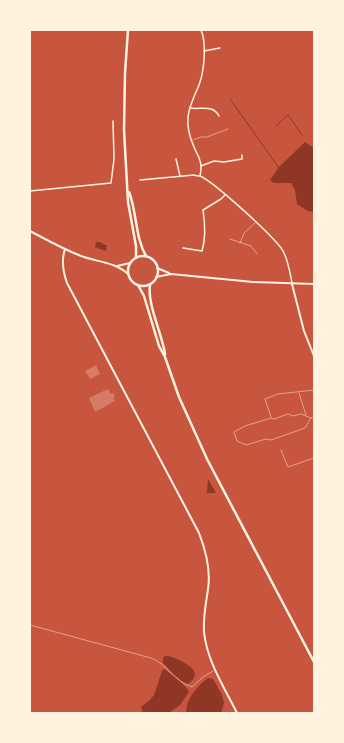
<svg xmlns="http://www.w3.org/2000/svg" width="344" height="743" viewBox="0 0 344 743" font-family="'Varela Round',sans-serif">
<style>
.water{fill:#8f3625}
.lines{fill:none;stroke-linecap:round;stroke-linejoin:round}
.stream{stroke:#8f3625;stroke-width:1}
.building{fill:#d67c66}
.path{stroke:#fff3e0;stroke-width:0.5}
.service{stroke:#fff3e0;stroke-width:0.5}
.minor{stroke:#fff3e0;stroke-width:1.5}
.tertiary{stroke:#fff3e0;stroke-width:2}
.primary{stroke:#fff3e0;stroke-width:2.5}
.trunk{stroke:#fff3e0;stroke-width:2.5}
</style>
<rect width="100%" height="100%" fill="#c8553d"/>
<!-- water -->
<g class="water">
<path d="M305 142 314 148V212L308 211 297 204 295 190 291 183H274L270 180 279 167Z"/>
<path d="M96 242H100L107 246 106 248 107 249 105 251 95 247Z"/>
<path d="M208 479 216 493H207Z"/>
<path d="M165 656H169C179 660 208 670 188 684 179 682 170 670 163 663V658Z"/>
<path d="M164 669 166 670C173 676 186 685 189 692L180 705 169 713H143L141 707 150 700 154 695 162 671Z"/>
<path d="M208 678 213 679 222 695 224 703 221 713H186C186 699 197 686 208 678Z"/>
</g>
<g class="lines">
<!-- stream -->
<g class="stream">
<path d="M230 99 279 168"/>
<path d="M276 126 288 115 302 135"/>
</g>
</g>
<!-- building -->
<g class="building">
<path d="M96 365 100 374 90 379 85 371Z"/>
<path d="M108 389 111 394 113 393 115 397 113 398 115 401 95 412 89 398Z"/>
</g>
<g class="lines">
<!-- path -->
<path class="path" d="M30 625 151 658C167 664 175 682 192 687L203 677 213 671"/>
<!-- service -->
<g class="service">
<path d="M193 140 201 137H207L228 129"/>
<path d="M230 239 251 246 257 254"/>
<path d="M240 243 244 233 255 223"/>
<path d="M299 393 306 415"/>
<path d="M271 417 265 399 278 394 314 390"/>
<path d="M311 418 305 428 271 440 266 439 246 445 237 441 234 432 245 426 271 418 274 419 288 414 293 416 301 414 311 418 314 417"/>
<path d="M281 450 288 467 314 458"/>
</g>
<!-- minor -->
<g class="minor">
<path d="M204 51 220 48"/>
<path d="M190 108C201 110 213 104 219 116"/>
<path d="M176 159 180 176"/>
<path d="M201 166 214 161 224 162 242 159V155"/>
<path d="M200 176C201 171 202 166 200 161 199 156 196 152 194 147 190 138 187 127 188 117 189 106 195 95 199 85 204 72 207 43 201 30"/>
<path d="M140 180 194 175C196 176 198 176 200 176 214 182 276 238 283 251 288 260 290 272 292 283"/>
<path d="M30 191 111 183 114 159 113 121"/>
<path d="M183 248 202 251C206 238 205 223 203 210L221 199 225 195"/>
</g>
<!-- tertiary -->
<g class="tertiary">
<path d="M30 231C47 240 63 249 81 256 97 262 115 262 128 274"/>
<path d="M65 249C61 261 63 272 67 283L199 533C206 551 211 570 208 589 206 604 203 617 204 632 207 661 224 687 237 713"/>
<path d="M117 266 130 263"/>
<path d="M157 268 169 273"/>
<path d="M156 277 171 274 253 282 314 284"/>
<path d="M292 284 304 331 314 356"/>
</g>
<!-- primary -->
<circle class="primary" cx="143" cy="271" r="15"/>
<!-- trunk -->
<g class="trunk">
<path d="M128 30 125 73 124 130 128 202 136 246V258"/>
<path d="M129 192C137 212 135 237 146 256"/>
<path d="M150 284C147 305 162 333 165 354"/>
<path d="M138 285 144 296 159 346 165 357 179 397 207 459 314 662"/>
</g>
</g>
<!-- border -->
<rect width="344" height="743" fill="none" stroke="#fff3e0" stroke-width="62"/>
</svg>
